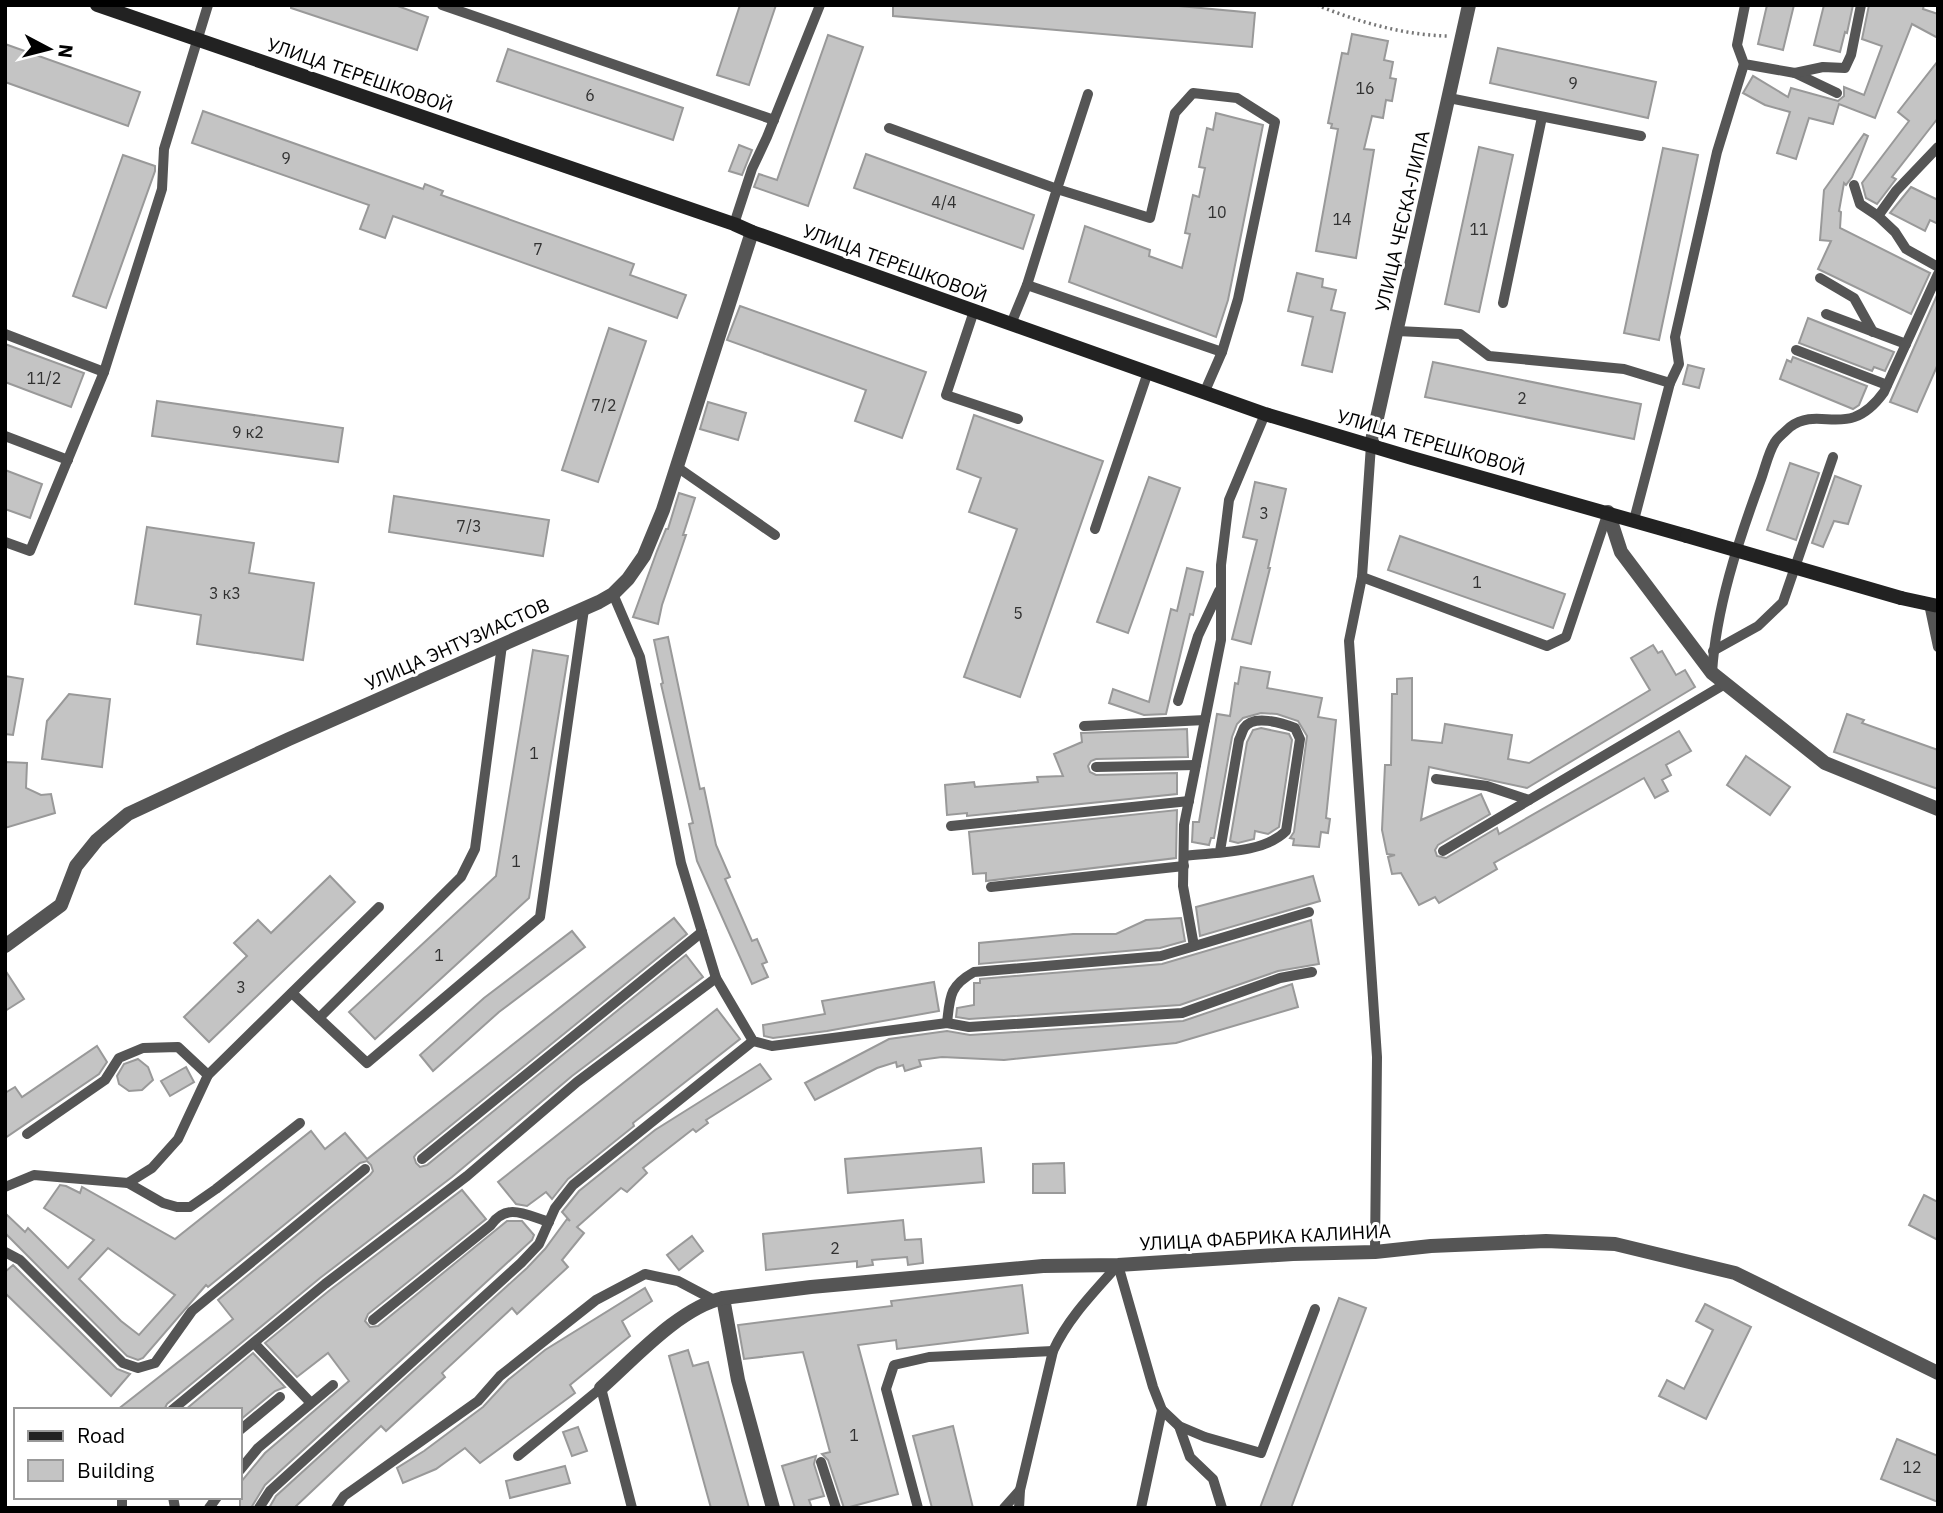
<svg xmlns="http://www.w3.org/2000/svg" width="1943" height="1513" viewBox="0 0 1943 1513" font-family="'IBM Plex Sans',sans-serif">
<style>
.building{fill:#c4c4c4;stroke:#999;stroke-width:2;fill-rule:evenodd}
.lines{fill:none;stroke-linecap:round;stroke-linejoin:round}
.path{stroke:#777;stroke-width:3.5;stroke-dasharray:2 3.5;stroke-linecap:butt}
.service{stroke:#555;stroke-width:10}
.minor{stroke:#555;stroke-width:14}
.tertiary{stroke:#555;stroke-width:14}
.secondary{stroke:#222;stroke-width:14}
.secondary-bridge{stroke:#222;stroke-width:14}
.labels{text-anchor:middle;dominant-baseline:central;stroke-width:6;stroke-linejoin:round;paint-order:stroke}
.number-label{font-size:16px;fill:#313131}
.street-label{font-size:19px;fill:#000;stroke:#fff}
</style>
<rect width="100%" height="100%" fill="#fff"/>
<!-- building -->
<g class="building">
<path d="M291 5H395L428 17 417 50 291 8Z"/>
<path d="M740 5H776L749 85 717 75Z"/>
<path d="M893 5H1168L1255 13 1252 47 893 16Z"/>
<path d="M1767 5H1794L1783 50 1758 44Z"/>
<path d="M1824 5H1853L1847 33 1845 32 1840 52 1814 45Z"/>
<path d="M1869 5H1924L1923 9 1938 14V38L1912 24 1875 118 1839 104 1833 124 1809 118 1796 159 1777 153 1790 112 1765 105 1743 93 1753 76 1788 97 1791 88 1838 101 1844 96V87L1864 95 1882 46 1862 39Z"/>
<path d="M1352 34 1388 41 1384 60 1393 62 1390 78 1396 79 1392 101 1386 100 1383 118 1372 116 1364 149 1374 150 1356 258 1316 251 1338 129 1331 128 1332 124 1328 123 1342 53 1348 54Z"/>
<path d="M828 35 863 47 808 206 754 187 759 174 777 180Z"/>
<path d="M5 44 140 92 128 126 5 82Z"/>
<path d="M1498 48 1656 82 1648 118 1490 83Z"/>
<path d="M508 49 683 108 673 140 497 81Z"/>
<path d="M1938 61V118L1892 177 1896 179 1877 204 1866 198 1862 183 1909 121 1898 112Z"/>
<path d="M203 111 423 189 425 184 443 191 441 195 634 264 630 275 686 295 677 318 393 216 385 238 360 229 369 205 192 143Z"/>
<path d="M1216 113 1263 125 1228 300 1216 337 1069 282 1085 226 1150 250 1149 256 1182 268 1190 234 1185 233 1193 195 1199 197 1205 168 1199 167 1207 128 1213 130Z"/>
<path d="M1864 134 1868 136 1852 177 1846 185 1844 183 1839 211 1841 212 1840 228 1930 273 1911 314 1818 269 1831 241 1820 240 1824 190Z"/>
<path d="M739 145 752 150 742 175 729 171Z"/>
<path d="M1479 147 1513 155 1479 312 1445 304Z"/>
<path d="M1663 148 1698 155 1659 340 1624 333Z"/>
<path d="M866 154 1034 215 1023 249 854 188Z"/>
<path d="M123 155 155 166V171L106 308 73 296Z"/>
<path d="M1911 187 1938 200V224L1930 220 1925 231 1890 213Z"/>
<path d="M1297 273 1323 279 1322 287 1336 290 1331 310 1345 313 1332 372 1302 365 1313 317 1288 311Z"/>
<path d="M1938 293V364L1917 412 1890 402Z"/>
<path d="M740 306 926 372 902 438 855 421 866 390 727 340Z"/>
<path d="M1808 318 1894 352 1885 371 1874 367 1872 371 1799 343Z"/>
<path d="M609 328 646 341 598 482 562 470Z"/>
<path d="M5 344 84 373 71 407 5 382Z"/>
<path d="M1793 357 1867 386 1859 405 1853 409 1780 379 1787 360 1791 362Z"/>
<path d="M1433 362 1641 404 1634 439 1425 397Z"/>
<path d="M1688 365 1704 369 1699 388 1683 384Z"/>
<path d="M157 401 343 428 338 462 152 436Z"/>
<path d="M708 402 746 413 738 440 700 429Z"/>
<path d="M974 415 1103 461 1020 697 964 677 1017 529 969 512 981 478 957 469Z"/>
<path d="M1790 463 1819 473 1796 540 1767 530Z"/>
<path d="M5 470 42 484 30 518 5 509Z"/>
<path d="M1835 476 1861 486 1848 524 1834 521 1823 547 1812 543Z"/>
<path d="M1149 477 1180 488 1128 633 1097 622Z"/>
<path d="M1255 482 1286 489 1268 568H1270L1251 644 1232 639 1257 540 1243 537Z"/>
<path d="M679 493 695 498 683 535H686L662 605 658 624 633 617 657 551 666 529H668Z"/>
<path d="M394 496 549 520 543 556 389 532Z"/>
<path d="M147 527 254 543 249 573 314 583 303 660 197 644 201 615 135 604Z"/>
<path d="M1400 536 1565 594 1553 628 1388 570Z"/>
<path d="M1187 568 1203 572 1193 615 1190 614 1166 714 1144 715 1109 703 1113 689 1149 702 1171 609 1177 611Z"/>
<path d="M668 637 700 789 704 788 716 845 730 877 725 879 752 941 757 939 767 962 762 964 768 977 752 984 697 861 689 824 693 823 661 684 663 683 654 640Z"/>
<path d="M1653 645 1658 653 1662 651 1676 675 1685 670 1695 687 1527 788 1429 767 1421 820 1481 794 1490 814 1438 845 1435 850 1437 856 1446 858 1497 828 1499 834 1679 731 1691 751 1666 765 1671 775 1662 780 1668 791 1655 798 1644 778 1494 863 1497 869 1439 903 1435 897 1419 905 1401 873 1392 874 1388 857 1395 855 1387 854 1382 830 1385 765H1391L1392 694H1397V679L1412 678V740L1442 743 1445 724 1512 735 1508 759 1529 763 1650 690 1631 658Z"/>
<path d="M533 650 568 656 529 898 375 1039 349 1012 496 876Z"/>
<path d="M1241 667 1270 672 1267 688 1322 698 1318 717 1336 720 1326 818 1330 819 1328 833 1321 832 1319 847 1293 845 1294 839 1290 838 1294 832 1307 736 1298 721 1277 714 1261 713 1243 718 1237 724 1232 737 1214 838H1211L1209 845 1192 842 1193 822H1199L1217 714 1230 716 1235 683 1238 684Z"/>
<path d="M5 676 23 679 13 735 5 734Z"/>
<path d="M69 694 110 699 102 767 42 759 47 721Z"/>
<path d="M1847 714 1864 720 1862 723 1938 750V789L1834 752Z"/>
<path d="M1261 728 1289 734 1292 740 1279 827 1268 834 1255 831 1254 839 1238 843 1230 841 1247 742 1253 730Z"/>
<path d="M1187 729 1188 757 1096 759 1091 761 1088 766 1090 772 1096 775 1177 773V794L967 816V813L947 815 945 785 974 782 975 787 1038 782 1037 777 1063 776 1054 754 1082 742 1081 733Z"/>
<path d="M1746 756 1790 787 1770 815 1727 785Z"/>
<path d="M5 762 27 763 26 788 41 795 51 794 55 813 5 828Z"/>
<path d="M1177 810 1176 858 986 881V873L973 874 969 832Z"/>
<path d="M330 876 355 902 209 1042 184 1017 247 956 234 943 258 920 271 933Z"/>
<path d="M1313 876 1320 901 1200 936 1196 907Z"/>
<path d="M674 918 687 934 417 1153 414 1157 416 1163 420 1167 427 1165 686 955 703 977 572 1076 452 1177 320 1278 167 1404 164 1410H117L233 1319 218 1300 370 1175 373 1171 371 1165 367 1161 360 1163 208 1287 206 1285 143 1358 138 1360 127 1356 5 1233V1213L25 1232 28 1228 68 1268 94 1240 44 1208 60 1185 66 1186 80 1193 82 1187 175 1239 311 1131 325 1149 345 1133 367 1159ZM108 1248 175 1295 139 1335 121 1321 79 1279Z"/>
<path d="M1181 918 1185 941 1160 948 979 964V943L1073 934H1116L1146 920Z"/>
<path d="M1311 920 1319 964 1278 971 1180 1005 969 1019 956 1017 957 1008 974 1005V983H980V979L1162 964Z"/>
<path d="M572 931 585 947 499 1012 433 1071 420 1055 484 998Z"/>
<path d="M5 970 24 999 5 1011Z"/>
<path d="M934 982 939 1011 827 1031 773 1038 764 1036 763 1025 825 1014 822 1001Z"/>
<path d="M1292 984 1298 1007 1176 1043 1004 1060 942 1057 919 1060 921 1066 905 1071 903 1065 897 1067 896 1062 877 1068 815 1100 805 1083 889 1039 947 1031 970 1035 1183 1021Z"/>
<path d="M717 1009 740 1039 633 1123 634 1126 568 1179 552 1199 546 1192 527 1206 516 1204 498 1182Z"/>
<path d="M97 1046 107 1062 99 1074 5 1138V1093L15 1087 22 1097Z"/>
<path d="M138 1059 148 1067 153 1080 142 1090 129 1091 119 1084 117 1076 124 1064Z"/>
<path d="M760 1064 771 1079 706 1120 708 1123 696 1132 693 1129 643 1168 647 1173 627 1192 621 1188 577 1227 584 1233 562 1260 568 1267 517 1314 512 1308 442 1373 445 1377 386 1431 381 1426 294 1508H269L276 1496 527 1268 545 1249 567 1219 570 1221 562 1212 579 1191 655 1130Z"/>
<path d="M186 1067 194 1082 170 1096 161 1081Z"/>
<path d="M981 1148 984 1182 848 1193 845 1159Z"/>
<path d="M1064 1163 1065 1193H1033V1164Z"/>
<path d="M462 1190 486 1219 368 1314 365 1321 370 1327 378 1326 507 1221H522L534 1235 532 1240 265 1485 251 1508H240V1483L265 1453 349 1381 328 1353 297 1377 265 1343 330 1290Z"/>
<path d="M1924 1195 1938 1202V1240L1909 1225Z"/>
<path d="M903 1220 905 1240 921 1239 923 1263 908 1265 907 1257 872 1260 873 1265 857 1267V1261L766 1270 763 1234Z"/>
<path d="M692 1236 703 1251 679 1270 667 1255Z"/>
<path d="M13 1265 117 1369 130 1374 111 1396 5 1293V1272Z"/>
<path d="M1022 1285 1028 1333 897 1349 896 1340 858 1345 898 1494 846 1508H844L828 1460 822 1454 830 1452 803 1352 744 1359 738 1325 892 1306 891 1301Z"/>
<path d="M645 1288 652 1301 622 1321 630 1336 570 1385 575 1393 480 1463 465 1448 436 1469 403 1483 397 1468 424 1451 483 1407 508 1380 545 1350Z"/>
<path d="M1339 1298 1366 1308 1291 1508H1260Z"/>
<path d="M1705 1304 1751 1327 1706 1419 1659 1396 1667 1380 1684 1389 1713 1330 1696 1321Z"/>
<path d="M688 1350 693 1366 708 1362 749 1508H711L669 1356Z"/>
<path d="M253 1353 285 1387 275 1391 240 1420V1410H185Z"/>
<path d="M953 1426 973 1508H932L913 1436Z"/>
<path d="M578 1427 587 1451 572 1456 563 1432Z"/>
<path d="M1897 1439 1938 1456V1502L1881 1479Z"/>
<path d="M816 1456 814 1464 824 1496 809 1500 812 1508H795L782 1466Z"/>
<path d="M565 1466 570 1483 510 1498 506 1481Z"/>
</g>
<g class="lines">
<!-- path -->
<path class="path" d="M1317 5C1358 22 1404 35 1447 36"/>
<!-- service -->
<g class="service">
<path d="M442 5 774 120"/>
<path d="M1745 5 1737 45 1744 64 1795 73 1837 93"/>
<path d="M1795 73 1823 67 1845 68 1851 55 1861 5"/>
<path d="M1449 98 1641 136"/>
<path d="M889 128 1057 189 1027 285 1011 324"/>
<path d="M1854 185 1860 204 1878 216 1895 232 1906 249 1938 267"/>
<path d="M1878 216 1896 191 1938 147"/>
<path d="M734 224 752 169 767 137 820 5"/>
<path d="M1820 278 1854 298 1873 332"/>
<path d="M1027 285 1222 352 1238 299 1275 122 1237 98 1193 93 1175 113 1150 218 1057 189 1088 94"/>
<path d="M1503 303 1542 117"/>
<path d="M974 311 946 395 1018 419"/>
<path d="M1826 314 1906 344"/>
<path d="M1397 331 1460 334 1489 356 1624 369 1670 383 1634 520"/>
<path d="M5 334 104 372"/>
<path d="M1796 350 1887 385"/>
<path d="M1670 383 1679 364 1675 337 1717 152 1744 64"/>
<path d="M1205 391 1222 352"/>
<path d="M5 436 68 460"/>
<path d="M1371 445 1362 577 1349 641 1377 1057 1375 1252"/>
<path d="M677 467 775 535"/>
<path d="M1095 529 1148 372"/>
<path d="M5 542 30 551 104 372 162 189 164 149 208 5"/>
<path d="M1362 577 1547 646 1566 637 1608 512"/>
<path d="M613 594 640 657 681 863 716 978 753 1041 772 1046 947 1023 969 1027 1182 1013 1280 978 1312 972"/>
<path d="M1929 604 1938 647"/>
<path d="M1713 651 1758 626 1783 602 1833 457"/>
<path d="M1712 673C1716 608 1738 542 1760 482 1765 469 1768 453 1775 442 1778 437 1786 431 1790 427 1821 404 1848 442 1884 392L1938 274"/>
<path d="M1178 701 1198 636 1219 591"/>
<path d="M1084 726 1205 720"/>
<path d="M1096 767 1196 765"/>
<path d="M1436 779 1487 786 1529 800"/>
<path d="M951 826 1189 801"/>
<path d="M1443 851 1725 684"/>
<path d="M1184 856C1215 852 1263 854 1286 831L1300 739 1295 728C1282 723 1253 714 1244 728 1242 732 1241 736 1239 740L1220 851"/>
<path d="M991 887 1184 866"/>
<path d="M1194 946 1183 886 1184 825 1221 640V565L1229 500 1265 414"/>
<path d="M292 993 367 1063 540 917 584 609"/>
<path d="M319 1018 461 877 475 849 502 645"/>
<path d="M947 1023C950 997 949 986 974 972L1161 956 1309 912"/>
<path d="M27 1134 105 1080 119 1058 143 1048 178 1047 208 1075"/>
<path d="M422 1159 702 932"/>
<path d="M128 1183 163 1203 177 1207H190L216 1189 300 1123"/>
<path d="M5 1187 34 1175 128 1183 152 1168 178 1139 208 1075 379 907"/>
<path d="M5 1252 20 1260 123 1363 138 1368 155 1363 192 1311 365 1169"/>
<path d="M1118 1265 1153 1387 1162 1410 1179 1426 1205 1437 1261 1453 1315 1309"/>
<path d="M373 1320 491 1225C507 1202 526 1215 549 1222"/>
<path d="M254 1343 310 1402"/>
<path d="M172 1410 325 1284 467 1176 577 1082 716 978"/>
<path d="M1179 1426 1190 1457 1213 1479 1222 1508"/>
<path d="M240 1430 280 1397"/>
<path d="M518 1456 601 1388 632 1508"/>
<path d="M821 1462 836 1508"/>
<path d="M240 1470 258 1448 333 1385"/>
<path d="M173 1497 175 1508"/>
<path d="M122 1508V1497"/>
<path d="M209 1508 217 1497"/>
<path d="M259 1508 270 1491 521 1263 539 1244 555 1208 573 1185 753 1041"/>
<path d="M336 1508 344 1496 478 1401 500 1376 596 1300 645 1274 678 1281 714 1300"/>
<path d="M918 1508 886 1389 894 1365 929 1357 1053 1351"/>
<path d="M1004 1508 1020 1490"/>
<path d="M1019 1508 1020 1490 1053 1351C1068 1318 1094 1292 1118 1265"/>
<path d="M1141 1508 1162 1410"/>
</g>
<!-- minor -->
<g class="minor">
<path d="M1608 512 1621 552 1712 673 1825 763 1938 809"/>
<path d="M5 946 61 905 76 866 97 840 128 814 289 739 599 602 613 594 628 579 644 556 663 510 752 232"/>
<path d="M723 1298 738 1380 773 1508"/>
<path d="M601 1388C634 1359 679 1308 723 1298L811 1287 1043 1266 1118 1265 1293 1254 1375 1252 1431 1246 1546 1241 1615 1244 1735 1273 1938 1373"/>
</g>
<!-- tertiary -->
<path class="tertiary" d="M1371 445 1469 5"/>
<!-- secondary -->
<g class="secondary">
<path d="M97 5 734 224 752 232 1265 414 1412 458 1687 536"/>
<path d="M1901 598 1938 606"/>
</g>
<!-- secondary-bridge -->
<path class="secondary-bridge" d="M1687 536 1901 598"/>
</g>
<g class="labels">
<!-- number labels -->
<g class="number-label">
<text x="1573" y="83">9</text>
<text x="1365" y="88">16</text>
<text x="590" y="95">6</text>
<text x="286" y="158">9</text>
<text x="944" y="202">4/4</text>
<text x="1217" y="212">10</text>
<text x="1342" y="219">14</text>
<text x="1479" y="229">11</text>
<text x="538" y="249">7</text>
<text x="44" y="378">11/2</text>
<text x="1522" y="398">2</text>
<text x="604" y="405">7/2</text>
<text x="248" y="432">9 к2</text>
<text x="1264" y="513">3</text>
<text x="469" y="526">7/3</text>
<text x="1477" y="582">1</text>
<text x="225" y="593">3 к3</text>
<text x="1018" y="613">5</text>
<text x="534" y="753">1</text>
<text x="516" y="861">1</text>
<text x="439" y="955">1</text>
<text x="241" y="987">3</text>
<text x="835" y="1248">2</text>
<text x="854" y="1435">1</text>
<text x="1912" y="1467">12</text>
</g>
<!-- street labels -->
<g class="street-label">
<text transform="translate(360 75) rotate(19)">УЛИЦА ТЕРЕШКОВОЙ</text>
<text transform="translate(1402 221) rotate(-77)">УЛИЦА ЧЕСКА-ЛИПА</text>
<text transform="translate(895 263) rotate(20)">УЛИЦА ТЕРЕШКОВОЙ</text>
<text transform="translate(1431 442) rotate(16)">УЛИЦА ТЕРЕШКОВОЙ</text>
<text transform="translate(457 644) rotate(-24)">УЛИЦА ЭНТУЗИАСТОВ</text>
<text transform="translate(1265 1237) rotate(-3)">УЛИЦА ФАБРИКА КАЛИНИА</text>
</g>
</g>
<!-- border -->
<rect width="1943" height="1513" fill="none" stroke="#000000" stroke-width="14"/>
<!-- legend -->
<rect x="14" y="1408" width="228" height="91" fill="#ffffff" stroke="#999999" stroke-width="2"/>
<rect x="28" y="1431" width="35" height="10" fill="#222222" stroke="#999999" stroke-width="2"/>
<text x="77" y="1443" font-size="21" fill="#000000">Road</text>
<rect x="28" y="1460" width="35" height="21" fill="#c4c4c4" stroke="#999999" stroke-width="2"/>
<text x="77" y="1478" font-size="21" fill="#000000">Building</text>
<!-- north arrow -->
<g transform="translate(49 49) rotate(97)" stroke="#ffffff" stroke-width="5" paint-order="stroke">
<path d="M0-5L12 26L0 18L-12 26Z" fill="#000000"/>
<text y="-10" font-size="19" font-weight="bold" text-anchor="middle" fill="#000000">N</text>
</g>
</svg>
